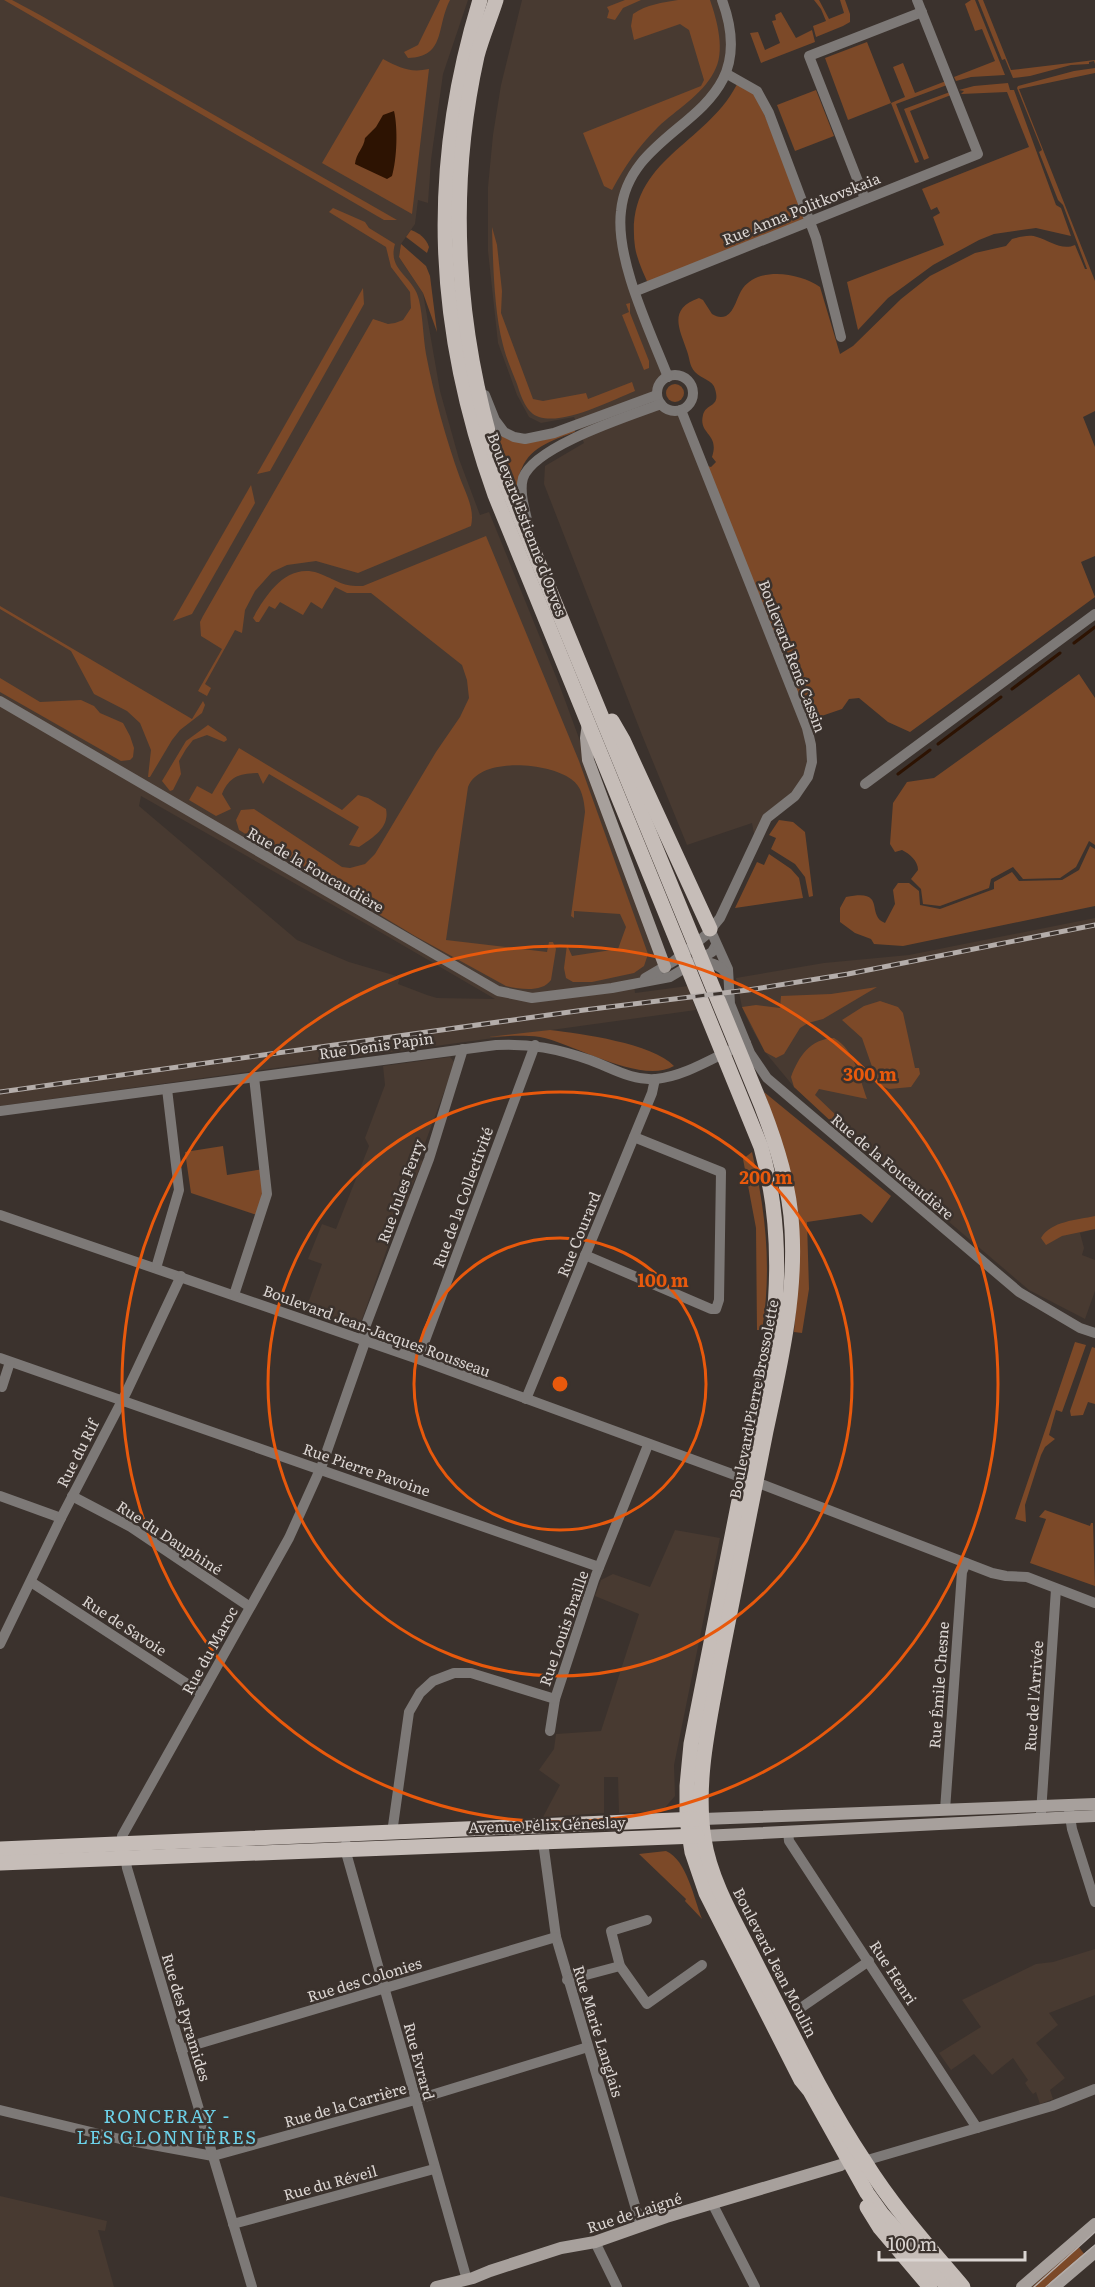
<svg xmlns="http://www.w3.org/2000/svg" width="1095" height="2287" viewBox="0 0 1095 2287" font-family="Literata,serif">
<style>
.built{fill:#483a31;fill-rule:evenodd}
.green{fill:#7c4928}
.water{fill:#2d1302}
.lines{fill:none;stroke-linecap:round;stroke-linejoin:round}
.stream{stroke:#2d1302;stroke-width:3}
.street{stroke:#7d7977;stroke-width:10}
.secondary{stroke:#a7a09c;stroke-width:12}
.primary{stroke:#c6bdb8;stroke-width:15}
.tram{stroke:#b4adaa;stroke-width:1.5}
.rail-casing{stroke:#b4adaa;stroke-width:5}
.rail{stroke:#3b322d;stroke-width:3;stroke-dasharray:9;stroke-linecap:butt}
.ring{fill:none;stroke:#e8590c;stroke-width:3}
.labels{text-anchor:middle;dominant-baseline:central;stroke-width:5;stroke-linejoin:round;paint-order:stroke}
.street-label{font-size:15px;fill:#dbd5d2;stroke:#3b322d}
.quarter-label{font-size:18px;letter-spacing:1.5px;fill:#6cd1e8;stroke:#3b322d}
.centre{fill:#e8590c;stroke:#3b322d;stroke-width:3}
.ring-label{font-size:18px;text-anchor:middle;font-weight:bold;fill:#e8590c;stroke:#3b322d;stroke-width:5;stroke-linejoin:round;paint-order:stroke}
</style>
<rect width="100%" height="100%" fill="#3b322d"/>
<!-- built -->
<g class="built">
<path d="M0 0H468L443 74 431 160 428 203 418 200 415 224 401 244 399 257 423 293 440 391 459 459 480 515 489 512 559 684 662 963 634 984 635 993 688 986 696 1010 0 1106ZM141 796 375 929 495 999 437 998 427 995 398 984 400 977 349 962 297 940 139 806Z"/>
<path d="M522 0H722L730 20 727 74 634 174 621 233 665 379 658 389 657 395 662 406 672 411H679L807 728 808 777 767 818 756 844 752 823 687 845 642 735 544 484 545 466 584 443 574 417 541 423 529 417 517 395 498 343 488 251V187L493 135 501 85Z"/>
<path d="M1095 918V1229L1080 1233 1084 1248 1082 1255 1095 1260V1291L1085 1319 1029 1290 835 1125 794 1087 765 1052 751 1027 742 1007 736 978 824 963 909 955Z"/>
<path d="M450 1057 455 1063 419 1159 423 1161 409 1193 411 1195 407 1205 403 1204 360 1325 354 1328 306 1309 322 1264 308 1259 322 1224 336 1229 369 1146 365 1138 385 1085 383 1066Z"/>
<path d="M675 1530 720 1538 674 1765 675 1796 662 1811 619 1813 618 1777H604V1813L543 1817 560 1785 539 1770 554 1749 556 1734 601 1731 639 1614 595 1596 601 1580 613 1574 650 1587Z"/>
<path d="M1095 1949V1995L1049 2013 1058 2025 1036 2043 1065 2078 1050 2090 1053 2099 1040 2104 1036 2092 1033 2094 1029 2089 1025 2083 1028 2080 1013 2058 992 2075 974 2054 951 2070 939 2053 981 2027 962 2000 1036 1964 1053 1962Z"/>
<path d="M0 2196 107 2221 105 2231 98 2230 114 2287H0Z"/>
</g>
<!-- green -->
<g class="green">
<path d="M4 0H12L40 15 397 220H384Z"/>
<path d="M440 0H450C436 27 446 57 408 58L404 52 418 45Z"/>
<path d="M625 0H641L623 8 615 20 607 18 609 11 607 7Z"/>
<path d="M678 0H710C717 20 726 52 714 72 702 95 676 110 658 127 638 147 625 166 612 190L604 186 583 133 701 86 704 80 689 30 680 24 634 40 631 26 633 14C647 4 662 3 678 0Z"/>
<path d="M814 0H819L829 19 844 13 840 0H845L850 14V22L843 26 816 37 813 26 826 21 821 9Z"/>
<path d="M971 0H975L1005 75 971 77 956 81 954 77 995 61 982 29 975 31 965 4Z"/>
<path d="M978 0H983L1011 70 1095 60V64L1094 61 1089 62V64L1071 65 1030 76 1013 78 1005 59 1002 60Z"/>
<path d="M781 12 796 38 812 30 815 42 761 63 750 33 758 32 765 50 780 43 772 21 776 20 775 15Z"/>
<path d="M867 42 891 103 905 97 893 67 903 63 915 93 946 81 947 85 896 104 919 162 915 163 891 103 848 120 825 58Z"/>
<path d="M383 59C400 68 410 73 429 69L412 214 322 163Z"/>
<path d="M1095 68V73L1019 89 1095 281V411L1083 417 1095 447V556L1081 562 1095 597 910 732 888 722 859 698 849 699 842 709 807 721 707 466 711 467 716 462 712 457C720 433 698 435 703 415 706 403 721 408 715 389 713 380 701 379 695 372 689 365 690 359 687 351 679 328 668 309 699 298L703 300 712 314C717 317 721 318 726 316 735 311 737 296 743 288 760 266 800 273 820 287L840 354 853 346 901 299 930 276 975 253 1006 246 1012 239C1019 237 1030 234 1037 237 1050 241 1062 251 1075 245L1085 269H1087L1063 205 1058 200 1039 152 1042 150 1017 88 1018 86 1074 71Z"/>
<path d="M739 80 752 86 810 221 649 286C644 274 637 260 635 247 623 158 709 146 739 80Z"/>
<path d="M1008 83 1010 90H1014L1056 205 1061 208 1071 236 1036 228 994 234 979 240 933 265 888 298 858 330 847 282 944 245 933 217 940 213 937 207 931 210 922 189 1029 147 1007 92 961 94 964 91 959 90 974 86Z"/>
<path d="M816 90 834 136 795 151 777 105Z"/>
<path d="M950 92 951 95 910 111 929 158 924 160 904 109Z"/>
<path d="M333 208 365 222 369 228 395 244C387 271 414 276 419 300 423 317 423 336 426 354 434 396 446 439 460 478 466 494 475 509 471 526L358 573 316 561 287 565 272 572 255 591 245 610 242 633 235 630 205 684 211 688 207 696 198 691 222 649 201 636 200 622 203 616 373 319 388 324 395 323 403 320 411 308 410 292 391 267 386 247 329 212Z"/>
<path d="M492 227 497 245 502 291 501 313 533 399 543 401 586 393 588 399 632 382 635 391C610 401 564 425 539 417 526 413 521 396 517 384 512 371 506 358 503 345 494 312 493 262 492 227Z"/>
<path d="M411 230C419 233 426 238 429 247L427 253 406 237Z"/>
<path d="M401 244 426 266 430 276 437 332 423 293 399 257Z"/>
<path d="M363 288 364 304 270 471 257 474Z"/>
<path d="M630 303V313L649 361V368L644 370 622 315 629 312 626 304Z"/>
<circle cx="675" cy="393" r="9"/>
<path d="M574 429 575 432C556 439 531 446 522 468 518 474 519 485 516 489L497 432 525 443 544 440Z"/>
<path d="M251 485 255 503 192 614 173 621Z"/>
<path d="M486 536 579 761 648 954 644 966 634 973 592 982H573L566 978 564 968 567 945 572 956 618 949 626 927 620 914 574 911V918L571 916 585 812C584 800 582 786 571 779 549 763 480 756 468 787L446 940 547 952 549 942H553L556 949 551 980C542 993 519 989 506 986L415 936 239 830 236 820 241 810 254 809 342 867 350 868 365 864 375 854 436 752 460 717 469 698 467 680 462 665 371 593H347L335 587 322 609 311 602 303 615 280 602 275 609 269 606 259 622H256L253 618C266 595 286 563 318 573 337 580 342 587 363 586Z"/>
<path d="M0 606 192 719 203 701 205 705 202 713 180 730 172 740 150 777H148L151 750 140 723 127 711 94 694 71 651 0 609Z"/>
<path d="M1079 674 1095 698V845L1089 841 1076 867 1060 878 1023 879 1013 867 991 879 989 888 940 906 923 904 921 889 911 879 918 870C918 861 910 854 902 850L895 852 890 844 893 803 907 782 934 778Z"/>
<path d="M0 678 40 702 81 700 94 706 100 713 123 723 130 736 134 748 133 757 130 760 121 761 0 692Z"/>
<path d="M208 725 226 737 227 740 224 742 207 735 193 740 186 749 179 761 181 774 173 790 170 791 162 781 186 741Z"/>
<path d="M239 748 342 810 358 795 368 798 386 809C390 828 372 838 359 847L349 845 359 827 269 774 263 784 258 773C239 774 230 776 222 794L231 809 216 816 189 800 197 786 212 794Z"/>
<path d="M779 820 793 822 805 832 813 896 809 897 805 877 795 864 771 849 776 838 769 835Z"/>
<path d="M1090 846 1095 849V906L903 946 874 944 871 939 855 933 840 922V908L846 897C888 888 865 915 885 923L895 904 893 890 898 883H909L919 891 920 905 940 909 994 889V882L1012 872 1019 881 1062 880 1079 870Z"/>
<path d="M769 854 791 869 799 878 803 898 735 908 757 862 764 865Z"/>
<path d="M877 987 823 1019 808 1023 800 1028 784 1054 776 1058 765 1052 742 1007 756 1005 780 1008 781 996 831 994Z"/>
<path d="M880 1001 898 1007 903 1013 915 1068H919L920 1074 911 1087 889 1089 882 1086 876 1078 862 1038 842 1020 864 1006Z"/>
<path d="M550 1030C582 1034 652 1043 674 1066 641 1085 575 1044 540 1037 523 1035 505 1036 488 1037Z"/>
<path d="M834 1038C855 1050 859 1077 867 1099L819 1089 815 1095 840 1119 835 1125 794 1087 791 1077C799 1056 810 1039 834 1038Z"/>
<path d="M764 1092 891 1196 872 1223 861 1214 807 1222 809 1289 802 1333 794 1332 799 1269 780 1136Z"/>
<path d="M223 1146 227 1175 264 1169 260 1216 191 1193 185 1152Z"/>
<path d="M752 1152C766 1212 772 1270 762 1330H757L756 1228 743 1159Z"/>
<path d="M1095 1216V1229L1062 1236 1046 1245 1041 1238C1051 1221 1077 1220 1095 1216Z"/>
<path d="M1075 1342 1086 1345 1062 1412 1056 1410 1049 1435 1055 1439 1045 1447 1041 1455 1025 1505 1026 1522 1015 1519Z"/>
<path d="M1092 1347 1095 1348V1404L1088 1402 1083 1415 1071 1416 1070 1411Z"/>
<path d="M1045 1510 1090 1526 1091 1523H1093L1095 1586 1030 1563 1046 1519 1039 1517Z"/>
<path d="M666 1851C687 1860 694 1899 702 1919L685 1901 686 1899 639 1854Z"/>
<path d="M1078 2246 1085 2255 1048 2287H1032Z"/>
</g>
<!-- water -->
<path class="water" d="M394 111C398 128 397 159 392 176L387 179 355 164C356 153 364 148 365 138L376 127 383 115Z"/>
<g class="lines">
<!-- stream -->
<g class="stream">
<path d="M1074 643 1095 627"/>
<path d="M1012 689 1060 653"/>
<path d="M938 744 1001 697"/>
<path d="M898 774 930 750"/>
</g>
<!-- street -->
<g class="street">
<path d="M727 74 757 91 769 113 816 238 841 337"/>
<path d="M865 199 809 56 922 12"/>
<path d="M636 291 978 154 917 0"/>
<circle cx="675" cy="393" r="18"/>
<path d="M668 377C650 331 615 259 621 211 630 119 767 121 722 0"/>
<path d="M485 395 495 420 504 432 514 437 525 439 554 433 657 395"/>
<path d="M528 524C525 510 519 492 523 478 534 446 629 416 661 404"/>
<path d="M0 701 498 991 532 998 612 988 670 977 712 952 716 945"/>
<path d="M865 784 1095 614"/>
<path d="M710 929 728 969 730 1004 750 1053 767 1078 1019 1292 1080 1328 1095 1333"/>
<path d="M697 962C710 961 720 964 727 975"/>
<path d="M645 978 674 961 706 935 720 918 767 818 795 796 808 777 812 762 811 745 807 728 681 410"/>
<path d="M0 1111 496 1045C530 1043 558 1049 590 1060 612 1068 632 1081 656 1079 687 1076 717 1055 746 1043"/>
<path d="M0 1215 418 1359 743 1478"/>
<path d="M585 1255 711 1309H716L719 1300 721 1172 634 1137"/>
<path d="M156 1268 179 1190 167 1089"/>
<path d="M234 1295 267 1194 254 1077"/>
<path d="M0 1358 599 1567"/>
<path d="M418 1359 535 1045"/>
<path d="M2 1387 10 1362"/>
<path d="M526 1399 652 1093 655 1079"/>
<path d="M756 1482 992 1573 1006 1576 1027 1577 1095 1603"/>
<path d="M0 1496 61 1518"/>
<path d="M72 1496 131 1527 250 1607"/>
<path d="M31 1582 201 1693"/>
<path d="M0 1644 61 1518 126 1393 181 1276"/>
<path d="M550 1731 555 1699 594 1580 648 1445"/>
<path d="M945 1810 962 1572 966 1563"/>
<path d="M1069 1810 1072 1829 1095 1902"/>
<path d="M1041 1813 1056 1589"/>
<path d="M788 1832 789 1841 977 2128"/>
<path d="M392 1833 409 1712 420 1693 433 1681 454 1673H471L555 1699"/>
<path d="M543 1842 556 1937 641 2226"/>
<path d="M346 1844 347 1856 467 2280"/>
<path d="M647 1920 611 1931 620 1966 647 2004 702 1965"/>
<path d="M567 1980 620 1966"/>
<path d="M802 2007 869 1961"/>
<path d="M181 2049 556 1937"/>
<path d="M0 2110 120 2139 213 2156 415 2100 588 2047"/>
<path d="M864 2161 1052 2106 1095 2089"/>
<path d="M712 2203 755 2287"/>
<path d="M233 2224 434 2169"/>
<path d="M595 2242 617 2287"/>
<path d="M252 2287 127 1868 122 1836 289 1538 322 1465 365 1342 364 1330 429 1159 463 1049"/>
</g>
<!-- secondary -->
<g class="secondary">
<path d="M588 723 586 738 588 760 665 967"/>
<path d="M703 1819 1095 1804"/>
<path d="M703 1836 1095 1816"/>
<path d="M436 2287 473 2278 490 2271 561 2248 595 2242 666 2217 841 2165"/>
<path d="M1022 2287 1095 2224"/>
<path d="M1054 2287 1095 2252"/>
</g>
<!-- primary -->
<g class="primary">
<path d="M480 0C428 170 435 327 495 495L761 1147C778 1207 780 1266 773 1328L691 1744 687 1786V1820L692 1852 706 1893 801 2080 810 2091 867 2193 882 2214 948 2287"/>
<path d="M496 0C490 19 482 37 477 56 447 191 456 330 497 462L762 1107C777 1146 790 1187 792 1230 796 1298 780 1365 766 1431 750 1510 734 1589 719 1668 709 1724 695 1782 704 1839 711 1884 738 1926 758 1967 792 2033 824 2100 865 2162 893 2207 929 2247 963 2287"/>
<path d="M612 721 623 740 710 929"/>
<path d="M0 1849 697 1819"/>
<path d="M0 1863 697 1836"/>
<path d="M867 2207 880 2228 930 2287"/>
</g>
<!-- tram -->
<g class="tram">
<path d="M1034 2287 1095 2232"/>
<path d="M1046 2287 1095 2245"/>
</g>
<!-- rail casing -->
<g class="rail-casing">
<path id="rail" d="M0 1092 584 1010 748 990 848 974 1095 925"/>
</g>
<!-- rail -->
<use href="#rail" class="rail"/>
</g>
<!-- distance rings -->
<g class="ring">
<circle cx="560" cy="1384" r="146"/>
<circle cx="560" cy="1384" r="292"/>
<circle cx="560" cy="1384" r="438"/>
</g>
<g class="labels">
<!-- street labels -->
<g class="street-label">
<text transform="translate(801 208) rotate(-22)">Rue Anna Politkovskaia</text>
<text transform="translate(528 524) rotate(69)">Boulevard Estienne d'Orves</text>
<text transform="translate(793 656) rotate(69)">Boulevard René Cassin</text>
<text transform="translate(316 869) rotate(30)">Rue de la Foucaudière</text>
<text transform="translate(376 1045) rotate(-8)">Rue Denis Papin</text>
<text transform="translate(893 1166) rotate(40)">Rue de la Foucaudière</text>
<text transform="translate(400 1191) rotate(-70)">Rue Jules Ferry</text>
<text transform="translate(462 1197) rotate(-70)">Rue de la Collectivité</text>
<text transform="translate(578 1234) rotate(-68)">Rue Courard</text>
<text transform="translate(377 1330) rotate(20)">Boulevard Jean-Jacques Rousseau</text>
<text transform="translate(753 1399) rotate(-79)">Boulevard Pierre Brossolette</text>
<text transform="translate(77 1453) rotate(-63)">Rue du Rif</text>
<text transform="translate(367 1469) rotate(19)">Rue Pierre Pavoine</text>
<text transform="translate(170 1537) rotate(33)">Rue du Dauphiné</text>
<text transform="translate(125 1625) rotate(33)">Rue de Savoie</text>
<text transform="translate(563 1628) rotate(-71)">Rue Louis Braille</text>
<text transform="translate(209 1650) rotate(-61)">Rue du Maroc</text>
<text transform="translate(938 1685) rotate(-86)">Rue Émile Chesne</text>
<text transform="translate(1033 1696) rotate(-86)">Rue de l'Arrivée</text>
<text transform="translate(547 1824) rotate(-2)">Avenue Félix Géneslay</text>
<text transform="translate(776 1962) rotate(63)">Boulevard Jean Moulin</text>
<text transform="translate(894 1972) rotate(57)">Rue Henri</text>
<text transform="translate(364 1979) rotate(-17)">Rue des Colonies</text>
<text transform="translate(187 2017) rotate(73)">Rue des Pyramides</text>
<text transform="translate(599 2031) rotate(73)">Rue Marie Langlais</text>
<text transform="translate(420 2061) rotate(75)">Rue Evrard</text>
<text transform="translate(345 2104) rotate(-16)">Rue de la Carrière</text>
<text transform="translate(330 2182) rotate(-15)">Rue du Réveil</text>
<text transform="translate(634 2212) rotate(-18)">Rue de Laigné</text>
</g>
<!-- quarter labels -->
<g class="quarter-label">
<text x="167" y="2115">RONCERAY -<tspan x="167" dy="21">LES GLONNIÈRES</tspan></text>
</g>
</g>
<circle cx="560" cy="1384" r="9" class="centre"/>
<g class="ring-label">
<text x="870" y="1081">300 m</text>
<text x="766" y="1184">200 m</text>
<text x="663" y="1287">100 m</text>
</g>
<!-- scale -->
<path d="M879 2251v9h146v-9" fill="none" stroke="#dbd5d2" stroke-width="3"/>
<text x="888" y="2251" font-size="18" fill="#dbd5d2" stroke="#3b322d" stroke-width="4.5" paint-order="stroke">100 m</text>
</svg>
